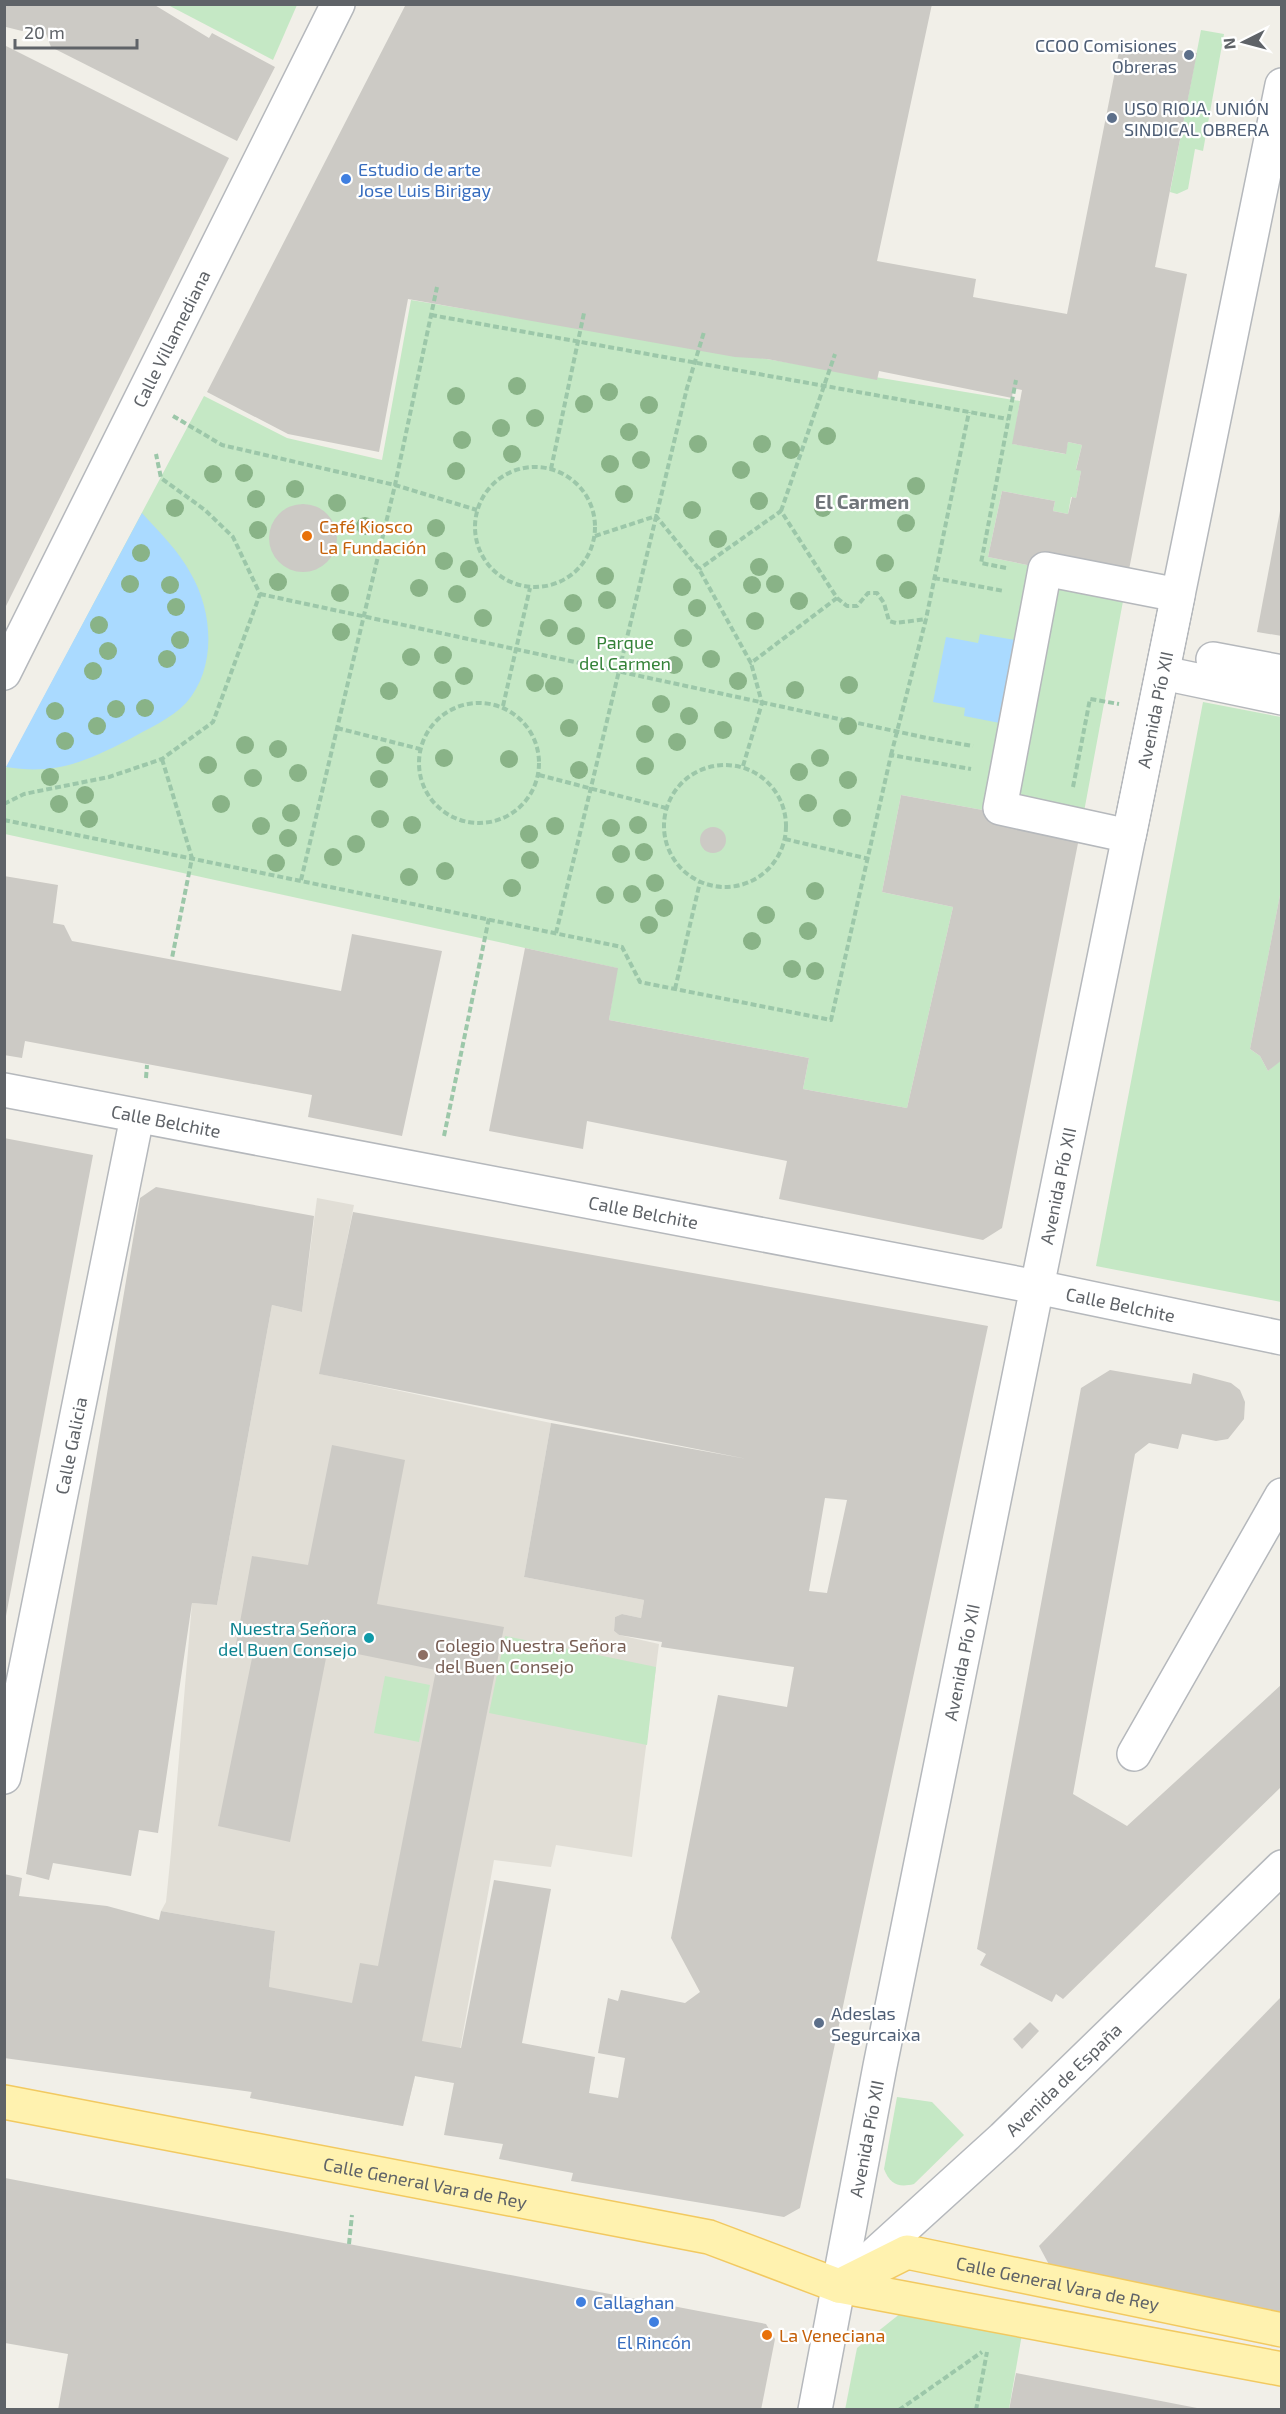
<svg xmlns="http://www.w3.org/2000/svg" width="1286" height="2414" viewBox="0 0 1286 2414" font-family="'Exo 2',sans-serif">
<style>
.education{fill:#e1ded6}
.green{fill:#c5e8c5}
.water{fill:#aadaff}
.building{fill:#cccac5;fill-rule:evenodd}
.lines{fill:none;stroke-linecap:round;stroke-linejoin:round}
.minor-casing{stroke:#b5b8bc;stroke-width:36}
.major-casing{stroke:#f2c960;stroke-width:36}
.path{stroke:#9cc7a9;stroke-width:4;stroke-dasharray:6 3;stroke-linecap:butt}
.minor{stroke:#fff;stroke-width:33}
.major{stroke:#fff2af;stroke-width:33}
.tree{fill:#89b387}
.service-dot{fill:#5c6f8a;stroke:#fff;stroke-width:2}
.shop-dot{fill:#3f7fe0;stroke:#fff;stroke-width:2}
.food-dot{fill:#e8710a;stroke:#fff;stroke-width:2}
.culture-dot{fill:#0f9aa8;stroke:#fff;stroke-width:2}
.education-dot{fill:#8d6e63;stroke:#fff;stroke-width:2}
.labels{text-anchor:middle;dominant-baseline:central;stroke-width:4.5;stroke-linejoin:round;paint-order:stroke}
.service-label{font-size:18px;fill:#4e5e75;stroke:#fff;text-anchor:start}
.shop-label{font-size:18px;fill:#366cbe;stroke:#fff;text-anchor:start}
.street-label{font-size:18px;fill:#5f6368;stroke:#fff}
.food-label{font-size:18px;fill:#c56008;stroke:#fff;text-anchor:start}
.park-label{font-size:18px;fill:#348238;stroke:#fff}
.culture-label{font-size:18px;fill:#0d838f;stroke:#fff;text-anchor:end}
.education-label{font-size:18px;fill:#785e54;stroke:#fff;text-anchor:start}
.neighbourhood-label{font-size:20px;font-weight:bold;fill:#70757a;stroke:#fff}
</style>
<rect width="100%" height="100%" fill="#f1efe8"/>
<!-- education -->
<path class="education" d="M317 1198 354 1205 320 1374 551 1423 524 1577 644 1600 641 1618 622 1614 615 1617 614 1631 619 1635 659 1644 632 1857 556 1845 551 1867 494 1860 454 2083 415 2076 403 2126 250 2098 269 1987 275 1931 161 1911 166 1902 171 1852 192 1603 217 1605 272 1305 302 1312Z"/>
<!-- green -->
<g class="green">
<path d="M168 5H297L273 60Z"/>
<path d="M1201 30 1224 34 1203 151 1195 149 1188 189 1177 194 1170 192Z"/>
<path d="M411 300 1020 401 1013 444 1065 454 1068 442 1082 445 1076 469 1081 471 1076 498 1071 497 1068 514 1053 511 1055 501 1002 491 988 557 1126 585 1081 828 901 795 882 892 953 907 907 1108 803 1089 809 1058 609 1020 617 968 5 834V770L204 396 287 438 382 460Z"/>
<path d="M1203 702 1281 717V890L1250 1049 1260 1056 1268 1071 1281 1060V1302L1096 1266Z"/>
<path d="M505 1636 656 1667 647 1745 489 1713Z"/>
<path d="M385 1676 430 1685 419 1742 374 1733Z"/>
<path d="M897 2097 932 2102 964 2135 914 2184C898 2188 890 2184 884 2169Z"/>
<path d="M901 2313 1022 2334 1009 2409 845 2410 857 2348Z"/>
</g>
<!-- water -->
<g class="water">
<path d="M142 513C159 532 179 551 191 574 213 612 217 668 186 703 171 719 147 729 128 740 85 762 55 775 6 767Z"/>
<path d="M980 634 1026 642 1010 725 964 716 965 708 933 702 946 637 978 643Z"/>
</g>
<!-- building -->
<g class="building">
<path d="M4 4H153L209 38 212 33 275 67 237 141 51 47 45 31 34 36 30 29 22 31 6 27Z"/>
<path d="M406 4H932L877 261 976 279 973 297 1067 314 1121 41 1197 53 1155 267 1187 274 1126 585 988 557 1002 491 1055 501 1053 511 1068 514 1072 497 1076 498 1081 471 1076 470 1082 445 1068 442 1066 454 1012 444 1022 390 1013 388 1012 398 879 371 877 380 767 359 735 357 408 299 379 452 288 434 207 392Z"/>
<path d="M4 45 229 158 4 610Z"/>
<circle cx="303" cy="538" r="34"/>
<path d="M1280 511 1282 512V636L1257 632Z"/>
<path d="M901 795 1081 828 1002 1228 983 1240 779 1199 787 1161 587 1121 583 1149 489 1131 525 948 618 968 609 1020 809 1058 803 1089 907 1108 953 907 882 892Z"/>
<circle cx="713" cy="840" r="13"/>
<path d="M4 876 58 885 53 923 64 925 72 941 341 991 352 934 442 951 402 1136 308 1117 312 1095 25 1041 22 1058 4 1055Z"/>
<path d="M1280 895 1282 1060 1268 1071 1260 1056 1250 1049Z"/>
<path d="M4 1138 93 1155 6 1616H4Z"/>
<path d="M156 1187 314 1216 302 1312 272 1305 217 1605 192 1603 158 1833 139 1830 131 1876 53 1863 49 1880 26 1874 140 1198Z"/>
<path d="M353 1212 988 1326 800 2208 784 2217 571 2181 573 2173 499 2159 503 2144 444 2135 454 2083 415 2076 403 2126 250 2098 252 2092 4 2058V1874L22 1878 19 1896 107 1906 159 1920 161 1911 275 1931 269 1987 352 2003 360 1963 378 1966 436 1670 328 1648 290 1842 218 1826 252 1658 234 1655 252 1556 308 1565 332 1445 405 1460 377 1604 504 1627 422 2041 461 2048 494 1880 551 1889 522 2043 595 2057 589 2093 618 2098 625 2058 598 2053 608 1998 618 2001 621 1990 685 2003 700 1992 671 1938 718 1695 787 1707 794 1667 661 1647 662 1642 619 1635 614 1631 615 1617 622 1614 641 1618 644 1600 524 1577 551 1423 747 1459 319 1374ZM825 1498 847 1500 827 1593 809 1591Z"/>
<path d="M1110 1370 1191 1384 1193 1373 1231 1383 1240 1390 1245 1402 1244 1419 1228 1439 1216 1441 1182 1434 1178 1449 1149 1443 1135 1454 1073 1794 1127 1826 1282 1684V1786L1063 1999 1056 1994 1052 2002 980 1965 986 1954 977 1949 1081 1388Z"/>
<path d="M1282 1996V2312L1053 2272 1039 2246Z"/>
<path d="M1030 2022 1039 2031 1022 2049 1013 2039Z"/>
<path d="M5 2178 766 2324 775 2339 761 2410H58L68 2354 5 2343Z"/>
<path d="M1016 2373 1197 2408V2410H1009Z"/>
</g>
<g class="lines">
<!-- minor casing -->
<g class="minor-casing">
<g id="minor">
<path d="M1045 569 1178 595 1129 836 1000 808Z"/>
<path d="M1213 659 1282 672"/>
<path id="s1" d="M4 673 338 4"/>
<path d="M1163 673 1282 698"/>
<path id="s2" d="M4 1090 1037 1287 1282 1338"/>
<path d="M1134 1754 1282 1495"/>
<path id="s3" d="M4 1777 137 1117"/>
<path id="s4" d="M852 2275 1003 2138 1282 1867"/>
<path id="s5" d="M815 2410 880 2066 1037 1287 1282 85"/>
</g>
</g>
<!-- major casing -->
<g class="major-casing">
<g id="major">
<path id="s6" d="M4 2102 709 2237 839 2286 1282 2369"/>
<path id="s7" d="M839 2286 907 2252 1282 2330"/>
</g>
</g>
<!-- path -->
<g class="path">
<path d="M431 315 1008 419"/>
<path d="M173 416 222 445 395 485 477 510"/>
<circle cx="535" cy="527" r="60"/>
<path d="M551 469 584 313"/>
<path d="M781 511 835 354"/>
<path d="M595 536 656 516 699 569 751 663 837 598 781 511 699 569"/>
<path d="M1006 568 981 563 1016 380"/>
<path d="M934 578 1004 591"/>
<path d="M260 594 927 738 973 746"/>
<path d="M837 598 847 606H857L868 593H877L884 603 889 621 896 623 926 619"/>
<circle cx="479" cy="763" r="60"/>
<path d="M503 706 530 588"/>
<path d="M337 728 420 749"/>
<path d="M891 755 926 619 969 412"/>
<path d="M162 759 192 858 172 958"/>
<circle cx="725" cy="826" r="61"/>
<path d="M743 766 762 703 751 663"/>
<path d="M539 775 666 808"/>
<path d="M1073 787 1090 699 1119 704"/>
<path d="M4 804 24 794 109 777 162 759 213 722 260 594 233 537 205 510 161 478 156 454"/>
<path d="M4 820 622 947 640 982 831 1020 891 755 971 769"/>
<path d="M785 839 869 859"/>
<path d="M301 880 395 485 437 287"/>
<path d="M556 933 687 388 704 332"/>
<path d="M675 989 700 882"/>
<path d="M146 1078 147 1065"/>
<path d="M444 1136 489 918"/>
<path d="M349 2244 352 2215"/>
<path d="M899 2410 982 2352"/>
<path d="M976 2410 987 2352"/>
</g>
<!-- minor -->
<use href="#minor" class="minor"/>
<!-- major -->
<use href="#major" class="major"/>
</g>
<!-- trees -->
<g class="tree">
<circle cx="517" cy="386" r="9"/>
<circle cx="609" cy="392" r="9"/>
<circle cx="456" cy="396" r="9"/>
<circle cx="584" cy="404" r="9"/>
<circle cx="649" cy="405" r="9"/>
<circle cx="535" cy="418" r="9"/>
<circle cx="501" cy="428" r="9"/>
<circle cx="629" cy="432" r="9"/>
<circle cx="827" cy="436" r="9"/>
<circle cx="462" cy="440" r="9"/>
<circle cx="698" cy="444" r="9"/>
<circle cx="762" cy="444" r="9"/>
<circle cx="791" cy="450" r="9"/>
<circle cx="512" cy="454" r="9"/>
<circle cx="641" cy="460" r="9"/>
<circle cx="610" cy="464" r="9"/>
<circle cx="741" cy="470" r="9"/>
<circle cx="456" cy="471" r="9"/>
<circle cx="244" cy="473" r="9"/>
<circle cx="213" cy="474" r="9"/>
<circle cx="916" cy="486" r="9"/>
<circle cx="295" cy="489" r="9"/>
<circle cx="624" cy="494" r="9"/>
<circle cx="256" cy="499" r="9"/>
<circle cx="759" cy="501" r="9"/>
<circle cx="337" cy="503" r="9"/>
<circle cx="175" cy="508" r="9"/>
<circle cx="823" cy="508" r="9"/>
<circle cx="692" cy="510" r="9"/>
<circle cx="906" cy="523" r="9"/>
<circle cx="365" cy="526" r="9"/>
<circle cx="436" cy="528" r="9"/>
<circle cx="258" cy="530" r="9"/>
<circle cx="718" cy="539" r="9"/>
<circle cx="843" cy="545" r="9"/>
<circle cx="141" cy="553" r="9"/>
<circle cx="444" cy="561" r="9"/>
<circle cx="885" cy="563" r="9"/>
<circle cx="759" cy="567" r="9"/>
<circle cx="469" cy="569" r="9"/>
<circle cx="605" cy="576" r="9"/>
<circle cx="278" cy="582" r="9"/>
<circle cx="130" cy="584" r="9"/>
<circle cx="775" cy="584" r="9"/>
<circle cx="170" cy="585" r="9"/>
<circle cx="752" cy="585" r="9"/>
<circle cx="682" cy="587" r="9"/>
<circle cx="419" cy="588" r="9"/>
<circle cx="908" cy="590" r="9"/>
<circle cx="340" cy="593" r="9"/>
<circle cx="457" cy="594" r="9"/>
<circle cx="607" cy="600" r="9"/>
<circle cx="799" cy="601" r="9"/>
<circle cx="573" cy="603" r="9"/>
<circle cx="176" cy="607" r="9"/>
<circle cx="697" cy="608" r="9"/>
<circle cx="483" cy="618" r="9"/>
<circle cx="755" cy="621" r="9"/>
<circle cx="99" cy="625" r="9"/>
<circle cx="549" cy="628" r="9"/>
<circle cx="341" cy="632" r="9"/>
<circle cx="576" cy="636" r="9"/>
<circle cx="683" cy="638" r="9"/>
<circle cx="180" cy="640" r="9"/>
<circle cx="108" cy="651" r="9"/>
<circle cx="443" cy="655" r="9"/>
<circle cx="411" cy="657" r="9"/>
<circle cx="167" cy="659" r="9"/>
<circle cx="711" cy="659" r="9"/>
<circle cx="674" cy="665" r="9"/>
<circle cx="93" cy="671" r="9"/>
<circle cx="464" cy="676" r="9"/>
<circle cx="738" cy="681" r="9"/>
<circle cx="535" cy="683" r="9"/>
<circle cx="849" cy="685" r="9"/>
<circle cx="554" cy="686" r="9"/>
<circle cx="442" cy="690" r="9"/>
<circle cx="795" cy="690" r="9"/>
<circle cx="389" cy="691" r="9"/>
<circle cx="661" cy="704" r="9"/>
<circle cx="145" cy="708" r="9"/>
<circle cx="116" cy="709" r="9"/>
<circle cx="55" cy="711" r="9"/>
<circle cx="689" cy="716" r="9"/>
<circle cx="97" cy="726" r="9"/>
<circle cx="848" cy="726" r="9"/>
<circle cx="569" cy="728" r="9"/>
<circle cx="723" cy="730" r="9"/>
<circle cx="645" cy="734" r="9"/>
<circle cx="65" cy="741" r="9"/>
<circle cx="677" cy="742" r="9"/>
<circle cx="245" cy="745" r="9"/>
<circle cx="278" cy="749" r="9"/>
<circle cx="385" cy="755" r="9"/>
<circle cx="444" cy="758" r="9"/>
<circle cx="820" cy="758" r="9"/>
<circle cx="509" cy="759" r="9"/>
<circle cx="208" cy="765" r="9"/>
<circle cx="645" cy="766" r="9"/>
<circle cx="579" cy="770" r="9"/>
<circle cx="799" cy="772" r="9"/>
<circle cx="298" cy="773" r="9"/>
<circle cx="50" cy="777" r="9"/>
<circle cx="253" cy="778" r="9"/>
<circle cx="379" cy="779" r="9"/>
<circle cx="848" cy="780" r="9"/>
<circle cx="85" cy="795" r="9"/>
<circle cx="808" cy="803" r="9"/>
<circle cx="59" cy="804" r="9"/>
<circle cx="221" cy="804" r="9"/>
<circle cx="291" cy="813" r="9"/>
<circle cx="842" cy="818" r="9"/>
<circle cx="89" cy="819" r="9"/>
<circle cx="380" cy="819" r="9"/>
<circle cx="412" cy="825" r="9"/>
<circle cx="638" cy="825" r="9"/>
<circle cx="261" cy="826" r="9"/>
<circle cx="555" cy="826" r="9"/>
<circle cx="611" cy="828" r="9"/>
<circle cx="529" cy="834" r="9"/>
<circle cx="288" cy="838" r="9"/>
<circle cx="356" cy="844" r="9"/>
<circle cx="644" cy="852" r="9"/>
<circle cx="621" cy="854" r="9"/>
<circle cx="333" cy="857" r="9"/>
<circle cx="530" cy="860" r="9"/>
<circle cx="276" cy="863" r="9"/>
<circle cx="445" cy="871" r="9"/>
<circle cx="409" cy="877" r="9"/>
<circle cx="655" cy="883" r="9"/>
<circle cx="512" cy="888" r="9"/>
<circle cx="815" cy="891" r="9"/>
<circle cx="632" cy="894" r="9"/>
<circle cx="605" cy="895" r="9"/>
<circle cx="664" cy="908" r="9"/>
<circle cx="766" cy="915" r="9"/>
<circle cx="649" cy="925" r="9"/>
<circle cx="808" cy="931" r="9"/>
<circle cx="752" cy="941" r="9"/>
<circle cx="792" cy="969" r="9"/>
<circle cx="815" cy="971" r="9"/>
</g>
<!-- markers -->
<g class="service-dot">
<circle cx="1189" cy="55" r="6"/>
<circle cx="1112" cy="118" r="6"/>
<circle cx="819" cy="2023" r="6"/>
</g>
<g class="shop-dot">
<circle cx="346" cy="179" r="6"/>
<circle cx="581" cy="2302" r="6"/>
<circle cx="654" cy="2322" r="6"/>
</g>
<g class="food-dot">
<circle cx="307" cy="536" r="6"/>
<circle cx="767" cy="2335" r="6"/>
</g>
<circle class="culture-dot" cx="369" cy="1638" r="6"/>
<circle class="education-dot" cx="423" cy="1655" r="6"/>
<g class="labels">
<!-- service labels -->
<g class="service-label">
<text x="1177" y="45" text-anchor="end">CCOO Comisiones<tspan x="1177" dy="21">Obreras</tspan></text>
<text x="1124" y="108">USO RIOJA. UNIÓN<tspan x="1124" dy="21">SINDICAL OBRERA</tspan></text>
<text x="831" y="2013">Adeslas<tspan x="831" dy="21">Segurcaixa</tspan></text>
</g>
<!-- shop labels -->
<g class="shop-label">
<text x="358" y="169">Estudio de arte<tspan x="358" dy="21">Jose Luis Birigay</tspan></text>
<text x="593" y="2302">Callaghan</text>
<text x="654" y="2342" text-anchor="middle">El Rincón</text>
</g>
<!-- street labels -->
<g class="street-label">
<text stroke="none"><textPath href="#s1" startOffset="374">Calle Villamediana</textPath></text>
<text stroke="none"><textPath href="#s5" startOffset="1734">Avenida Pío XII</textPath></text>
<text stroke="none"><textPath href="#s2" startOffset="165">Calle Belchite</textPath></text>
<text stroke="none"><textPath href="#s5" startOffset="1248">Avenida Pío XII</textPath></text>
<text stroke="none"><textPath href="#s2" startOffset="651">Calle Belchite</textPath></text>
<text stroke="none"><textPath href="#s2" startOffset="1137">Calle Belchite</textPath></text>
<text stroke="none"><textPath href="#s3" startOffset="338">Calle Galicia</textPath></text>
<text stroke="none"><textPath href="#s5" startOffset="762">Avenida Pío XII</textPath></text>
<text stroke="none"><textPath href="#s4" startOffset="288">Avenida de España</textPath></text>
<text stroke="none"><textPath href="#s5" startOffset="276">Avenida Pío XII</textPath></text>
<text stroke="none"><textPath href="#s6" startOffset="429">Calle General Vara de Rey</textPath></text>
<text stroke="none"><textPath href="#s7" startOffset="230">Calle General Vara de Rey</textPath></text>
</g>
<!-- food labels -->
<g class="food-label">
<text x="319" y="526">Café Kiosco<tspan x="319" dy="21">La Fundación</tspan></text>
<text x="779" y="2335">La Veneciana</text>
</g>
<!-- park labels -->
<g class="park-label">
<text x="625" y="642">Parque<tspan x="625" dy="21">del Carmen</tspan></text>
</g>
<!-- culture labels -->
<g class="culture-label">
<text x="357" y="1628">Nuestra Señora<tspan x="357" dy="21">del Buen Consejo</tspan></text>
</g>
<!-- education labels -->
<g class="education-label">
<text x="435" y="1645">Colegio Nuestra Señora<tspan x="435" dy="21">del Buen Consejo</tspan></text>
</g>
<!-- neighbourhood labels -->
<g class="neighbourhood-label">
<text x="862" y="501">El Carmen</text>
</g>
</g>
<!-- border -->
<rect width="1286" height="2414" fill="none" stroke="#5f6368" stroke-width="12"/>
<!-- north arrow -->
<g transform="translate(1244 42) rotate(264)" stroke="#ffffff" stroke-width="4.5" paint-order="stroke">
<path d="M0-4.5L10 22L0 15L-10 22Z" fill="#5f6368"/>
<text y="-9" font-size="16" font-weight="bold" text-anchor="middle" fill="#5f6368">N</text>
</g>
<!-- scale -->
<path d="M15 39v9h122v-9" fill="none" stroke="#5f6368" stroke-width="3"/>
<text x="24" y="39" font-size="18" fill="#5f6368" stroke="#ffffff" stroke-width="4.5" paint-order="stroke">20 m</text>
</svg>
